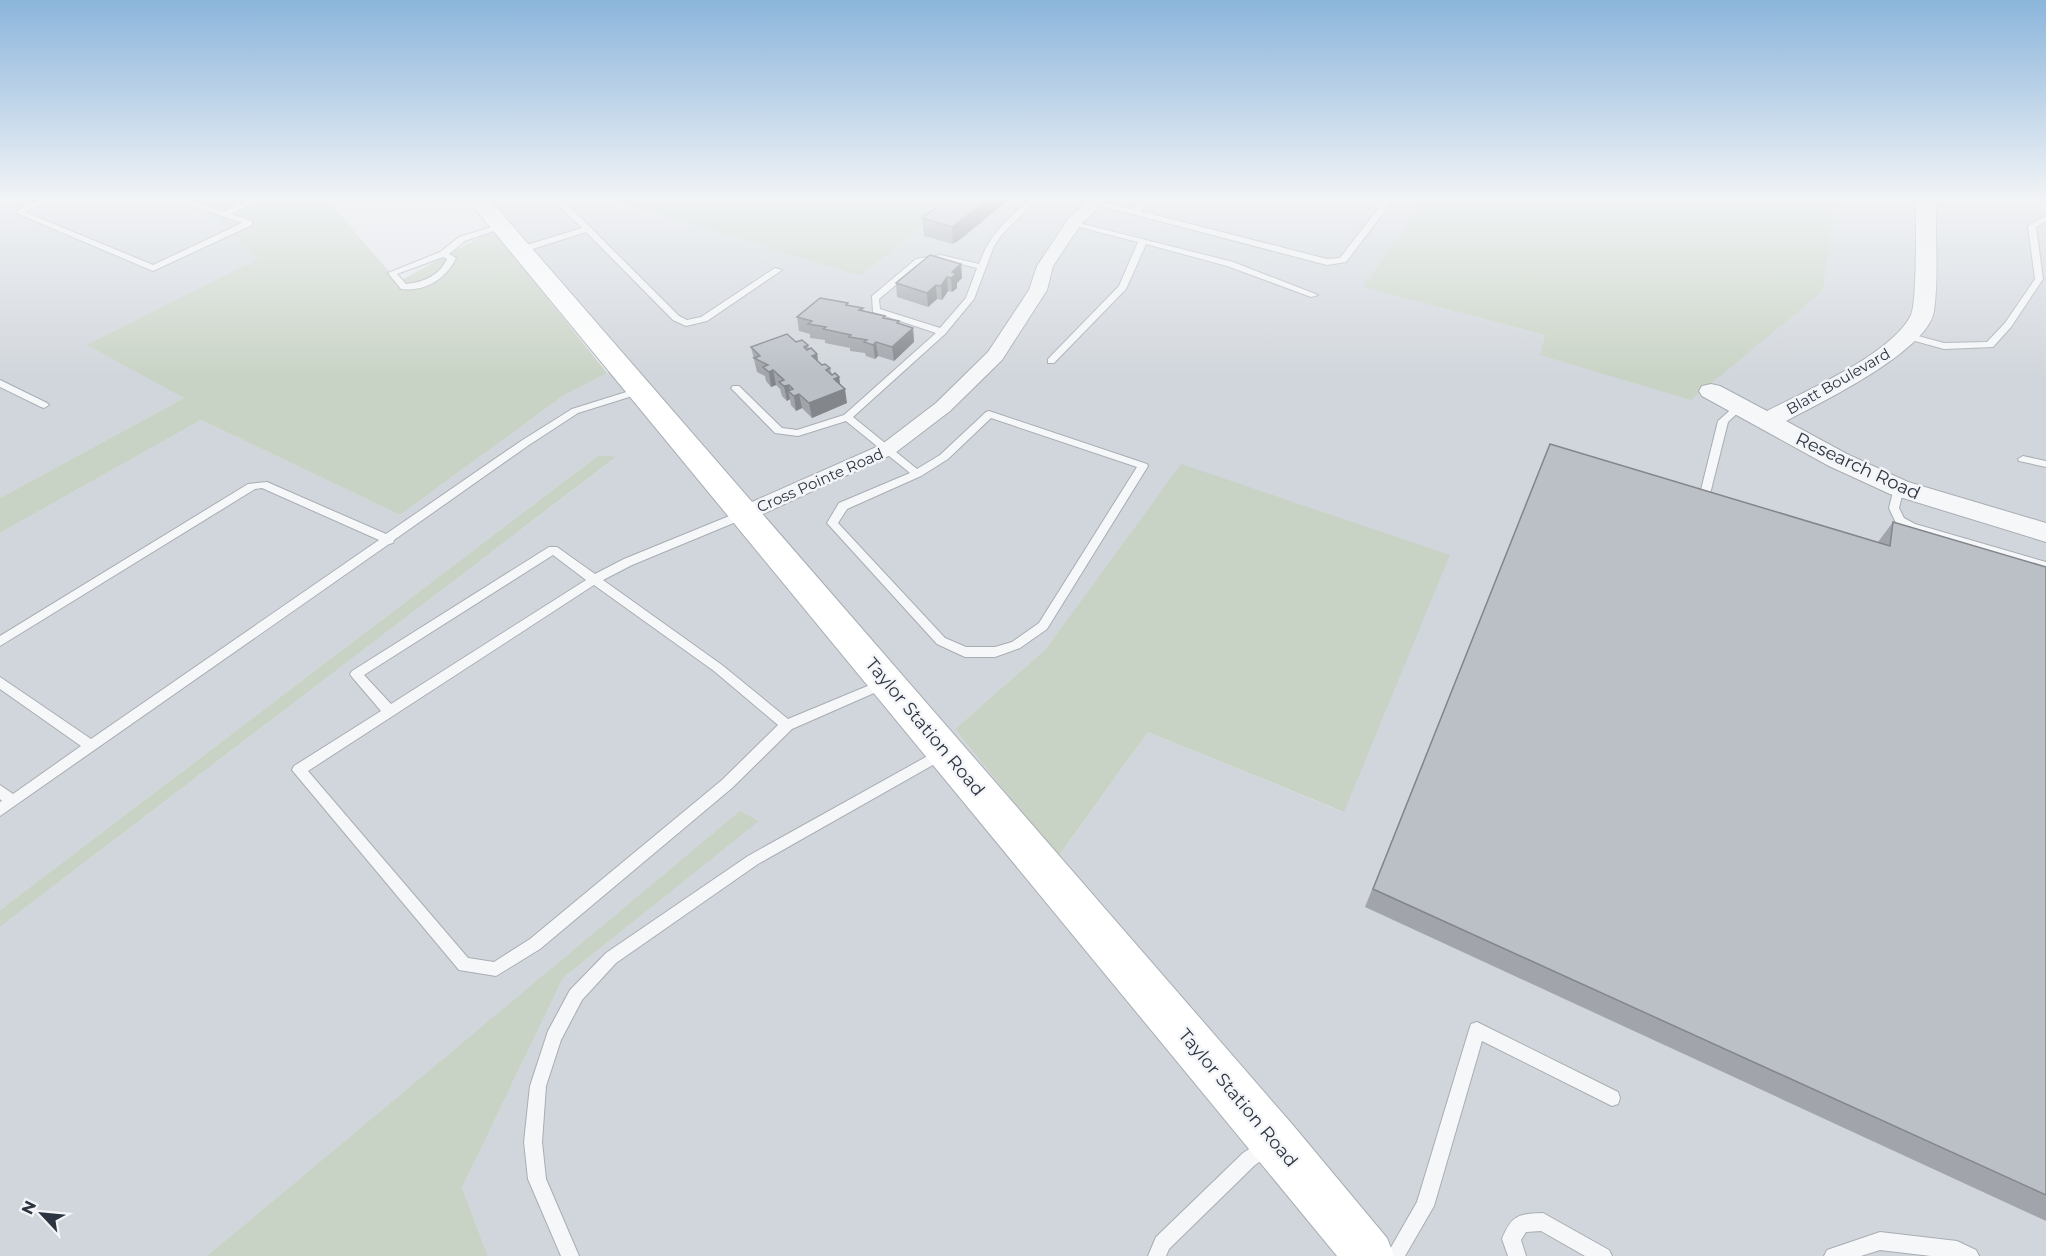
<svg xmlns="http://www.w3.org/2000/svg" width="2046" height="1256" viewBox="0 0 2046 1256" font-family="Montserrat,sans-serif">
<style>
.built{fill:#d1d6dc;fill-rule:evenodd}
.green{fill:#c9d3c5}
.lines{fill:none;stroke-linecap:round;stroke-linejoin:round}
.service-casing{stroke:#a8adb4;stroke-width:2}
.minor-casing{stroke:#a8adb4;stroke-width:2}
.tertiary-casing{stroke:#a8adb4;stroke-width:2}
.secondary-casing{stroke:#a8adb4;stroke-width:2}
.service{fill:#f6f7f9;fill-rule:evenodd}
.minor{fill:#f6f7f9;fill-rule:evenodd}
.tertiary{fill:#f6f7f9;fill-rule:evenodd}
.secondary{fill:#fff;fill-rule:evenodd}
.wall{fill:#a1a5ab}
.shaded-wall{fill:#83868b}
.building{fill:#bbc0c7;stroke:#83868b;stroke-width:1.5}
.labels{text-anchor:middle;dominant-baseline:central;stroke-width:5;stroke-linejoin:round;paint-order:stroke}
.far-street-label{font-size:15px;fill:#2c3541;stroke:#f3f5f8}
.street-label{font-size:18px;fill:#2c3541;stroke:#f3f5f8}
</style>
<rect width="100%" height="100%" fill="#e3e6ea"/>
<!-- built -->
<g class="built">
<path d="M0 200H188L210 213 258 259 184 398 0 498Z"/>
<path d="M489 200H614L860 276 956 200H1425L1364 287 1545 335 1541 355 1823 291 1835 200H2046V1256H488L462 1188 563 978 758 821 740 812 207 1256H0V927L615 458 599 455 0 910V533L201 420 400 515 563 396 626 363ZM1046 649 1343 812 1148 732 1059 856 955 729Z"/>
</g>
<!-- green -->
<g class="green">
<path d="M188 200H327L398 282 488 233H495L607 373 563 396 400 515 201 420 0 533V498L184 398 87 345 258 259 210 213Z"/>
<path d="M614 200H956L860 276Z"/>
<path d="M1425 200H1835L1823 291 1691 400 1540 355 1545 335 1363 287Z"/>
<path d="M599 455 616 457 0 927V910Z"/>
<path d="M1181 464 1450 555 1344 812 1148 732 1058 857 955 729 1046 649Z"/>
<path d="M740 811 759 821 563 978 462 1188 488 1256H207Z"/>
</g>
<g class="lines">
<!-- service casing -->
<g class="service-casing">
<g id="service">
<path d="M41 200H51L25 212 153 265 242 223 178 200H189L224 212 250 200H260L231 214 252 221V225L153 271 14 212Z"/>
<path d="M1029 200H1037L1003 233 994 246 974 299 945 334 853 417 917 469 940 455 986 412 989 411 1147 464 1148 466 1047 629 1020 648 995 657H965L937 644 827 523 839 503 910 473 846 421 798 436 775 433 731 388 733 386H739L782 428 797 430 844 415 936 333 873 312 872 296 916 259 941 255 979 264C990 234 1006 221 1029 200ZM941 259 977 268 966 298 940 328 880 309 879 299 922 263ZM991 418 1137 467 1039 623 1012 642 995 647H966L945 638 838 523 847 509 921 476 948 459Z"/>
<path d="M1094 200 1133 209 1143 200H1151L1140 211 1327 259 1340 258 1385 200H1393L1346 262 1327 265 1094 204Z"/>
<path d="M562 205H568L679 316 687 320 701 317 775 268 782 270 707 321 686 326 673 320 586 232 523 252H517V248L582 228 562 209Z"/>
<path d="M2046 216V221L2036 227 2043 279 2011 327 1993 347 1944 349 1904 338V334L1907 333 1944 343 1987 342 2005 323 2035 279 2028 226Z"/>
<path d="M1071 221 1233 262 1318 295 1311 297 1227 266 1146 244 1126 289 1054 363H1048V359L1119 286 1138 242 1071 225Z"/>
<path d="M498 225 505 227 465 241 449 254 456 258C446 279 425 292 401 289L388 273 440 252 459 237ZM443 257 447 259C439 276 424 282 406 284L397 274Z"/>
<path d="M0 380 47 403 49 405 44 408 41 407 0 387Z"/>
<path d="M639 388 642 389V393L578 413 529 445 394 540 393 543 389 544 0 816V802L2 801 0 799V785L13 794 81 746 0 689V677L91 739 379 540 262 488 255 489 0 646V636L248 484 267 482 386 534 521 441 572 409Z"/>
<path d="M1740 403 1745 406 1728 422 1711 490 1710 492H1702L1701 490 1718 421 1737 404Z"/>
<path d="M2023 456 2046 461V467L2019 461 2018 459Z"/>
<path d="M1899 485 1904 488 1899 508 1904 518 1915 524 2046 562V570L1907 530 1896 523 1889 508 1894 488Z"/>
<path d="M744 510 749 514 748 517 632 565 603 580 722 665 788 719 882 680H890L892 683 890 686 792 729 732 788 540 949 496 976 459 970 292 770 294 766 381 711 352 677 350 674 352 671 549 547H557L595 574 624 559ZM553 555 586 580 391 704 364 675ZM594 585 714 671 778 725 722 780 530 939 494 962 468 958 308 771Z"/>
<path d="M942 748 947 749 949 753 947 757 758 864 616 963 582 1000 561 1040 546 1086 542 1142 546 1179 579 1256H561L528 1179 524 1142 530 1086 548 1031 570 990 606 953 748 856Z"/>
<path d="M1477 1022 1618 1092 1620 1098 1618 1104 1612 1106 1482 1041 1434 1206 1405 1256H1386L1417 1202 1469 1030 1471 1024Z"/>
<path d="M1266 1138 1272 1141 1275 1147 1272 1153 1255 1165 1169 1249 1166 1256H1148L1156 1237 1243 1153Z"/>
<path d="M1543 1213 1609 1250 1612 1256H1585L1541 1231 1526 1232 1521 1240 1526 1256H1508L1502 1239C1512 1215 1518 1214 1543 1213Z"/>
<path d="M1880 1232 1957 1241 1976 1250 1979 1256H1931L1880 1250 1861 1256H1824L1827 1250Z"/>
</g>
</g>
<!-- minor casing -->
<g class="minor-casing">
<path id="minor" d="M1090 200H1107L1081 224 1053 266 1047 290 1002 360 950 411 895 453 752 519 744 521 736 519 733 514 736 509 881 445 936 403 988 352 1029 290 1037 266 1069 218Z"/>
</g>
<!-- tertiary casing -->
<g class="tertiary-casing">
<path id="tertiary" d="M1916 200H1936C1935 236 1939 275 1934 311 1928 351 1820 403 1786 421L1847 454 1908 482 2046 523V542L1890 494 1829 466 1702 396 1699 391 1702 386 1711 384 1720 386 1767 411C1806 391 1892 354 1911 315 1917 303 1916 219 1916 200Z"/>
</g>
<!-- secondary casing -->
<g class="secondary-casing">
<path id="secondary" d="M468 200H490L1292 1124 1387 1238 1394 1256H1337Z"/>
</g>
<!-- service -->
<use href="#service" class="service"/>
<!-- minor -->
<use href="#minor" class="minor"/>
<!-- tertiary -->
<use href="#tertiary" class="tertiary"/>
<!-- secondary -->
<use href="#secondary" class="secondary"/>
</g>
<!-- wall -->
<g class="wall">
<path d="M947 200H1008L962 238 953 244 924 236 922 218Z"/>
<path d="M961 264 962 278 957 283V288L952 292 948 291 942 300 937 299 928 307 897 297 896 283Z"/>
<path d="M848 306 863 308V311L886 319 899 321 900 324 913 328 914 342 894 361 878 356 875 359 866 356 865 353 850 351V348L825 343V340L810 338V334L799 331 797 317Z"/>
<path d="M796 342 808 345 809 349 817 354 818 362 822 365 830 368 832 375 839 377 840 384 847 403 812 418 802 408 796 411 791 405 790 399 787 401 782 396 780 389 776 385 771 387 766 381 765 376 757 372 751 347Z"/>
<path d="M1550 444 1878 542 1893 522 2046 567V1221L1365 907Z"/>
</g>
<!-- shaded-wall -->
<g class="shaded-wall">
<path d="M987 200H1008L962 238 953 244 952 227Z"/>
<path d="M961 264 962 278 957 283V288L952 292 951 278 952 272Z"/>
<path d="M947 277 948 291 942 300 941 286Z"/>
<path d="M936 285 937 299 928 307 927 293Z"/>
<path d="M913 328 914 342 894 361 892 347Z"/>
<path d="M876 342 878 356 875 359 873 345Z"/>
<path d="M817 354 819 368 812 356Z"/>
<path d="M773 370 776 385 771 387 769 372Z"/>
<path d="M839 377 841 390 845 389 847 403 812 418 809 403 834 379Z"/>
<path d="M789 385 790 393 788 391 790 399 787 401 784 386Z"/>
<path d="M799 394 802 408 796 411 794 396Z"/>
</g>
<!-- building -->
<g class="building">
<path d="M947 200H987L952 227 922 218Z"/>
<path d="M930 255 961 264 952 272 956 274 951 278 947 277 941 286 936 285 927 293 896 283Z"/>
<path d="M820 298 848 303 846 305 863 308 859 310 885 316 883 318 899 321 897 323 913 328 892 347 876 342 873 345 864 342 867 340 849 337 851 335 823 329 826 327 808 324 812 321 797 317Z"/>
<path d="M787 334 796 342 802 340 808 345 804 347 807 350 811 348 817 354 812 356 822 365 825 364 830 368 826 370 832 375 835 373 839 377 834 379 845 389 809 403 799 394 794 396 788 391 793 389 789 385 784 386 779 382 784 380 773 370 769 372 763 367 768 365 754 358 760 356 751 347Z"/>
<path d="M1550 444 1890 546 1893 522 2046 567V1195L1373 889Z"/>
</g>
<!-- sky -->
<linearGradient id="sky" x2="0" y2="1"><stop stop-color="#8bb5db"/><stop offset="0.53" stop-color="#f2f4f6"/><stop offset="1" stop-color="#f2f4f6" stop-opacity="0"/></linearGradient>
<rect width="2046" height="376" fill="url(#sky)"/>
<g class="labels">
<!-- far-street labels -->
<g class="far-street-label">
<text transform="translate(1838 381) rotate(-30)">Blatt Boulevard</text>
<text transform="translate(820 480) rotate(-24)">Cross Pointe Road</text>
</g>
<!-- street labels -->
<g class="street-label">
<text transform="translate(1858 466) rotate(25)">Research Road</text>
<text transform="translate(925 727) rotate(50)">Taylor Station Road</text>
<text transform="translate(1238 1098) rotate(50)">Taylor Station Road</text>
</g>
</g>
<!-- north arrow -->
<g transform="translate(42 1214) rotate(296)" stroke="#f3f5f8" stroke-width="4.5" paint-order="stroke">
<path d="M0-4.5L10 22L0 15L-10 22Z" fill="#2c3541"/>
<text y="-9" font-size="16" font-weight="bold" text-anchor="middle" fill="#2c3541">N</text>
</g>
</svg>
